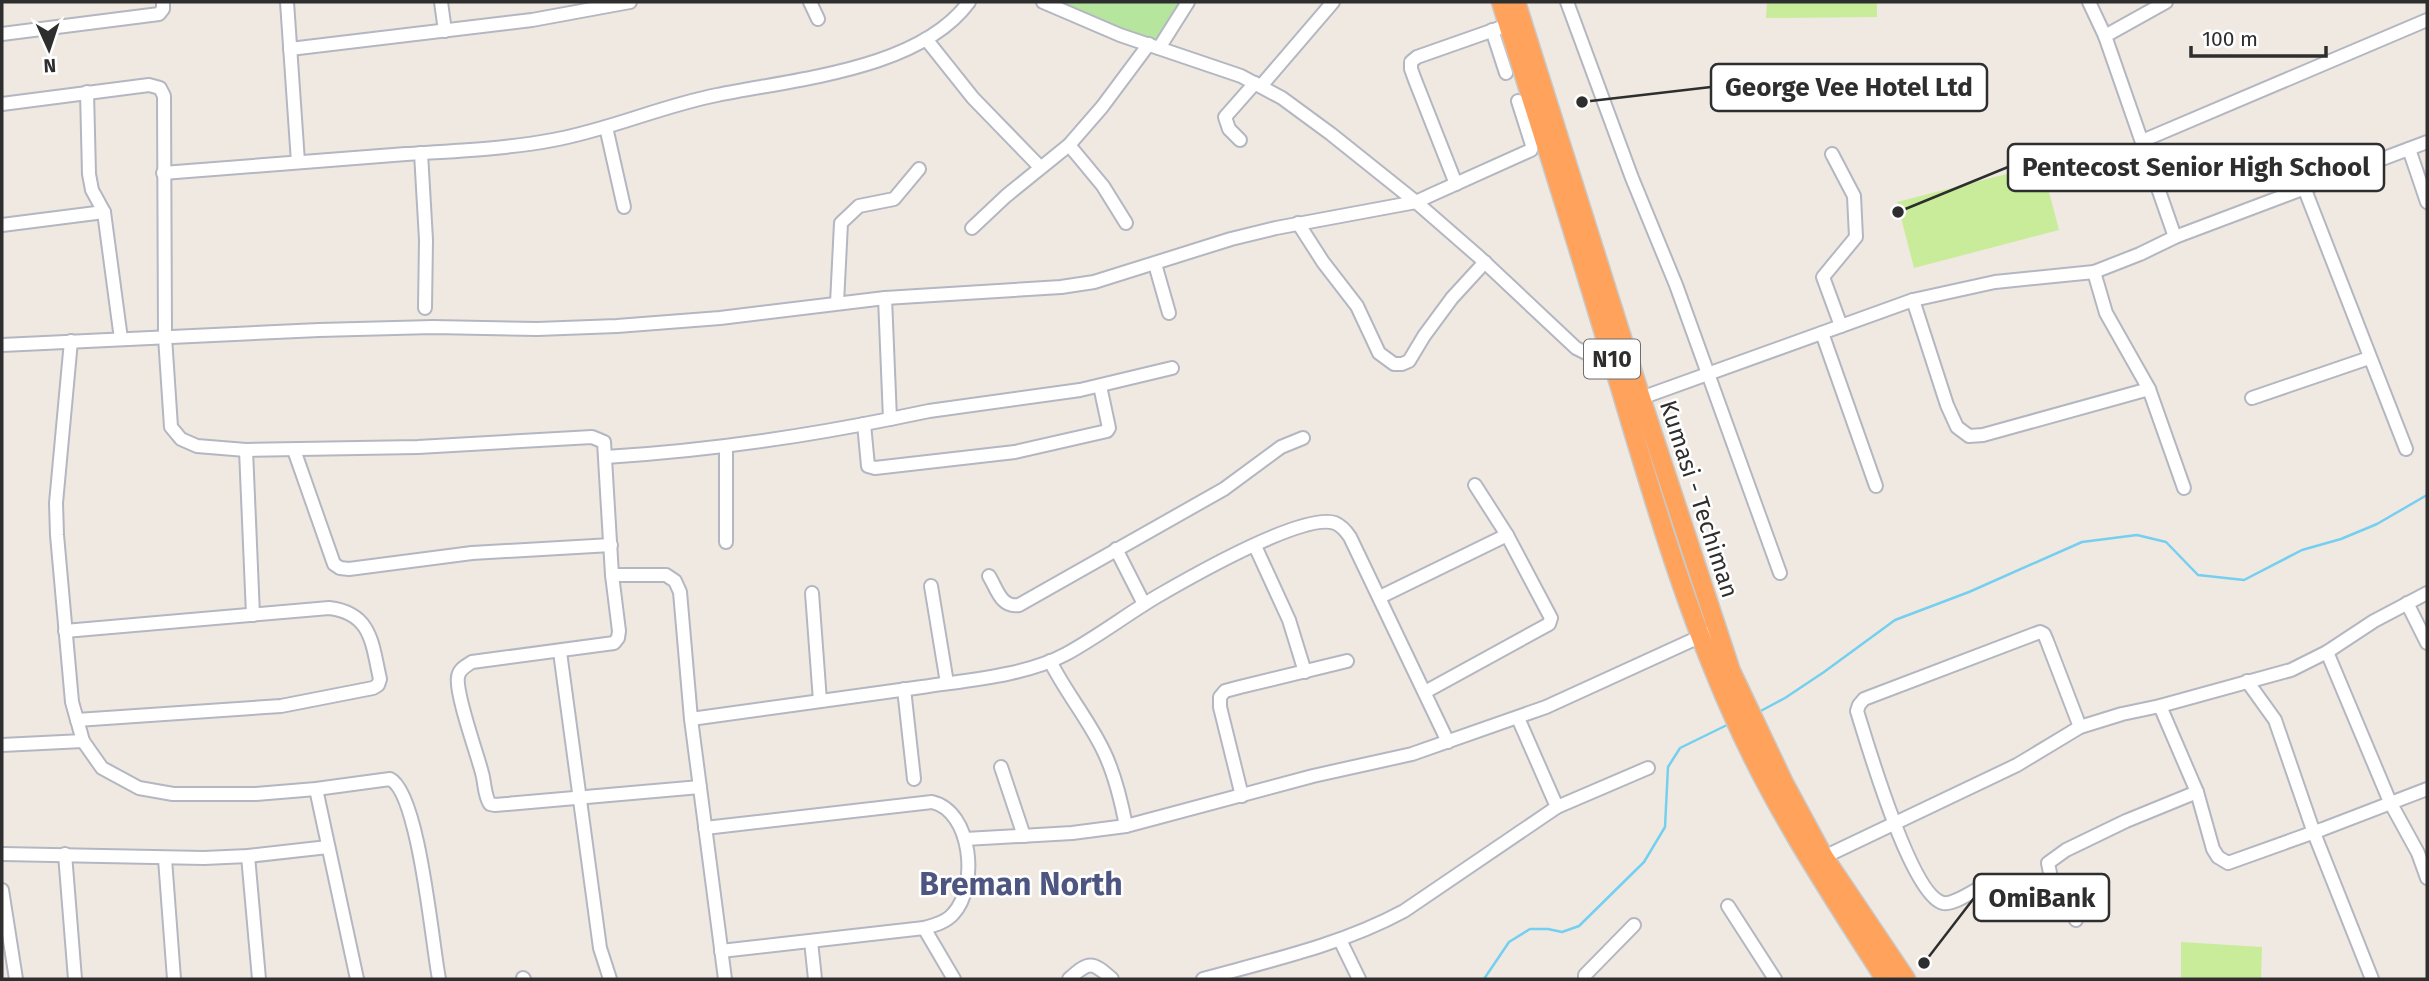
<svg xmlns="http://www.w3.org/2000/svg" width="2429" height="981" viewBox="0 0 2429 981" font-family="'Fira Sans',sans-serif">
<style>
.green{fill:#b6e59e}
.pitch{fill:#c9ec9a}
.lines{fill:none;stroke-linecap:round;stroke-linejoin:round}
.stream{stroke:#75cff0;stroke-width:2.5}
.minor-casing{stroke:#b4b7c1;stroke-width:16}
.highway-casing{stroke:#c9c9c9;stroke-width:21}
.minor{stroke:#fff;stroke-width:12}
.highway{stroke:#ffa35c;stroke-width:18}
.labels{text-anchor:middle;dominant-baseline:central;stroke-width:5;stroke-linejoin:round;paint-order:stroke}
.shield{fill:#fff;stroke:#6d6d6d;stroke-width:2}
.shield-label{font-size:23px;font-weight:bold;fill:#2e2e2e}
.street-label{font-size:24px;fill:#2e2e2e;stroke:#fff}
.district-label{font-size:32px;font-weight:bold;fill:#4d5680;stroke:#fff}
.leader{fill:none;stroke:#2e2e2e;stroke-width:2.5}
.callout-dot{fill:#2e2e2e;stroke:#fff;stroke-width:2.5}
.callout{fill:#fff;stroke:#2e2e2e;stroke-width:2.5}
.callout-label{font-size:26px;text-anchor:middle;font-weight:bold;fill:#2e2e2e}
</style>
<rect width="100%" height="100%" fill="#efe9e1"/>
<!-- green -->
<path class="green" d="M1052 2H1186L1157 43Z"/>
<!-- pitch -->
<g class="pitch">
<path d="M1767 2H1877V17L1766 18Z"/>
<path d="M2042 165 2059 230 1914 268 1897 202Z"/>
<path d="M2181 942 2262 947 2261 979H2181Z"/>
</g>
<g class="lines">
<!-- stream -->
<g class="stream">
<path d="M1757 713 1785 698 1824 672 1895 620 1969 592 2082 542 2137 535 2166 542 2198 575 2244 580 2302 550 2341 539 2377 524 2427 495"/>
<path d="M1484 979 1509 942 1530 929H1548L1562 932 1579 926 1644 862 1665 827 1668 767 1680 748 1729 724"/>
</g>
<!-- minor casing -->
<g class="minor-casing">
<g id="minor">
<path d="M287 2 298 162"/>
<path d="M441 2 445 31"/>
<path d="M810 2 818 19"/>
<path d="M1043 2 1120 35 1241 76 1282 98 1331 134 1416 202 1478 256 1576 348 1614 367"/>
<path d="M1567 2 1632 178 1676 285 1780 573"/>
<path d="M2089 2 2105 36 2175 237"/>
<path d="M1492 30 1506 73"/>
<path d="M2 34 159 14 163 9V2"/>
<path d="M2105 36 2166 2"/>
<path d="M926 39 973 98 1040 167"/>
<path d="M1159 48 1188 2"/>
<path d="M290 49 532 20 630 2"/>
<path d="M1261 86 1333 2"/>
<path d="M87 92 89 174 92 190 104 212 121 339"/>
<path d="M2 104 149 85 160 88 164 96 165 337 171 427 181 439 197 446 246 450 418 447 592 437 604 442 612 575H666L675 581 680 592 691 719 725 979"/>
<path d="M606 127 624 207"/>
<path d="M1240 140 1229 129 1225 117 1255 83"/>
<path d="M2142 141 2427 20"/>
<path d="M1069 145 1103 186 1126 223"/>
<path d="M2409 149 2427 202"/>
<path d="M421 153 426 240 425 308"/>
<path d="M1832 154 1854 196 1856 237 1823 277 1841 326"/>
<path d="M163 173C244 166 325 160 406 154 455 151 505 149 553 140 609 130 661 106 717 95 794 79 919 70 969 2"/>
<path d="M1456 184 1415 80 1411 69V62L1417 57 1508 25"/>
<path d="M2305 190 2406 449"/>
<path d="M1298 223 1323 262 1357 306 1379 353 1394 364H1402L1409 361 1424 336 1452 298 1485 262"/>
<path d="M2 225 104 212"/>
<path d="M972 228 1006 196 1069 145 1102 107 1149 44"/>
<path d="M1155 264 1169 313"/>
<path d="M2094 272 2106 313 2149 389 2184 488"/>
<path d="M1913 300 1947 405 1957 427 1969 436 1983 435 2149 389"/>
<path d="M837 303 841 223 859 206 894 199 919 169"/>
<path d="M1822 333 1876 486"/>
<path d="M71 341 56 503 57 535 72 702 83 741 102 768 139 788 173 794H256L316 789 390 779C419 793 432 943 439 979"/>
<path d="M2 345 319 330 433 327 537 329 617 326 720 318 885 298 1061 287 1094 282 1231 239 1276 228 1416 202 1431 195 1531 150 1532 145 1518 101"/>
<path d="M1641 398 1913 300 1995 282 2094 272 2140 254 2175 237 2427 142"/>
<path d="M2252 398 2369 358"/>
<path d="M890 419 929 411 1080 390 1172 368"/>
<path d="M864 424 868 466 875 468 1015 452 1107 431 1109 428 1100 386"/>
<path d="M246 450 253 615"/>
<path d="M294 450 334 564 340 568 349 569 472 553 611 545"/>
<path d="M606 457C702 451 796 438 890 419L885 298"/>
<path d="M726 542V446"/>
<path d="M1255 546 1289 620 1305 672"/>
<path d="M1116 549 1144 604"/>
<path d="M612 575 619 631 618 638 614 643 472 662C466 666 459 669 458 677 455 693 477 753 482 773 485 783 484 795 490 804L495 805 700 787"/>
<path d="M989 576C997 589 1001 608 1019 605L1224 489 1281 447 1303 438"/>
<path d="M931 586 947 683"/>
<path d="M812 593 820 701"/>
<path d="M1380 597 1507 535"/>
<path d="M2407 603 2427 643"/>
<path d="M65 631 329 608C372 613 372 644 380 679L378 685 373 688 281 706 77 720"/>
<path d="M560 652 600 948 610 979"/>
<path d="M2327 652 2390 802 2418 853 2427 878"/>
<path d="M1050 661C1066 693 1089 720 1104 752 1115 775 1121 800 1126 826"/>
<path d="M2247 681 2275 720 2314 833 2372 979"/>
<path d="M904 689 914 779"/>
<path d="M1425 692 1549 624 1551 618 1507 535 1475 485"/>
<path d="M2160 706 2197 792 2213 849 2218 857 2228 863 2323 829 2427 789"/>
<path d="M691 719C768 708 845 698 922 687 968 680 1025 676 1066 654 1097 637 1126 615 1156 597 1187 579 1303 512 1335 523 1342 526 1346 531 1350 537L1448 742"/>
<path d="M2 745 83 741"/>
<path d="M1001 767 1024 836"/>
<path d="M316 789 357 979"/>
<path d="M1242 796 1220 707V697L1225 691 1240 687 1347 661"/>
<path d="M1557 807 1648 768"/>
<path d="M705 828 932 802C972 811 979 886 953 914 946 922 935 925 924 928L721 951"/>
<path d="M965 839 1072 833 1126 826 1313 776 1412 754 1546 707 1708 633"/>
<path d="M2 854 204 858 248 856 328 847"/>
<path d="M65 854 75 979"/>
<path d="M248 856 259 979"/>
<path d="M1824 857 2017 765 2080 727 2122 714 2160 706 2291 670 2327 652 2374 621 2427 593"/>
<path d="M165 859 174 979"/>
<path d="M1983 886C1973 891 1954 905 1943 903 1911 895 1867 743 1857 711L1859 705 1864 699 2040 632 2044 634 2047 641 2080 727"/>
<path d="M2 890 16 979"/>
<path d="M1728 906 1775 979"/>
<path d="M2076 920 2052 883 2048 863 2066 850 2126 821 2197 792"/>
<path d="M924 928 954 979"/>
<path d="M1340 940 1359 979"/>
<path d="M811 941 815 979"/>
<path d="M523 978 524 979"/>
<path d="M1069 979C1089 961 1092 961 1112 979"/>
<path d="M1203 979C1272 960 1341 945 1404 911L1557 807 1518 718"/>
<path d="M1585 979V975L1634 925"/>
</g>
</g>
<!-- highway casing -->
<g class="highway-casing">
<g id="highway">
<path d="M1501 2C1539 123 1578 245 1614 367 1649 484 1682 601 1732 713 1773 807 1830 893 1885 979"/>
<path d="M1516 2 1641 398 1731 671 1784 783 1824 857 1906 979"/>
</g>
</g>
<!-- minor -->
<use href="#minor" class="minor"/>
<!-- highway -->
<use href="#highway" class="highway"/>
</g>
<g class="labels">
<!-- shield labels -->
<rect class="shield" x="1584" y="339.5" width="56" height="39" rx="5"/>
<g class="shield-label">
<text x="1612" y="359">N10</text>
</g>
<!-- street labels -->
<g class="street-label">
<text transform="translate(1699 499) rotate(72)">Kumasi - Techiman</text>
</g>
<!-- district labels -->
<g class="district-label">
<text x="1021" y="884">Breman North</text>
</g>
</g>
<!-- callouts -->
<path class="leader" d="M1582 102L1711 87M1898 212L2008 167M1924 963L1974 898"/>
<g class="callout-dot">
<circle cx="1582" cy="102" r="7"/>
<circle cx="1898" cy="212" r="7"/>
<circle cx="1924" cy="963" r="7"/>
</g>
<g class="callout">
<rect x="1711" y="64" width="276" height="47" rx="7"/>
<rect x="2008" y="144" width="376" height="47" rx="7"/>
<rect x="1974" y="874" width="135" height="47" rx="7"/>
</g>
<g class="callout-label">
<text x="1849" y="96">George Vee Hotel Ltd</text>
<text x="2196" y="176">Pentecost Senior High School</text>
<text x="2042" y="907">OmiBank</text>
</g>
<!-- border -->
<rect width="2429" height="981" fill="none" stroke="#2e2e2e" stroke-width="7"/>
<!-- north arrow -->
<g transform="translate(49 49) rotate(177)" stroke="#ffffff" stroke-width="5" paint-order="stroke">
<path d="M0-5L12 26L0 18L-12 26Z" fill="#2e2e2e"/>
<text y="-10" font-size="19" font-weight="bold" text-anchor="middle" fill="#2e2e2e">N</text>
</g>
<!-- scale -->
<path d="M2191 46v10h135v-10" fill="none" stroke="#2e2e2e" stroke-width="3.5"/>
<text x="2202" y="46" font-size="21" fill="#2e2e2e" stroke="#ffffff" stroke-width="5" paint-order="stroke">100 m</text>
</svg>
